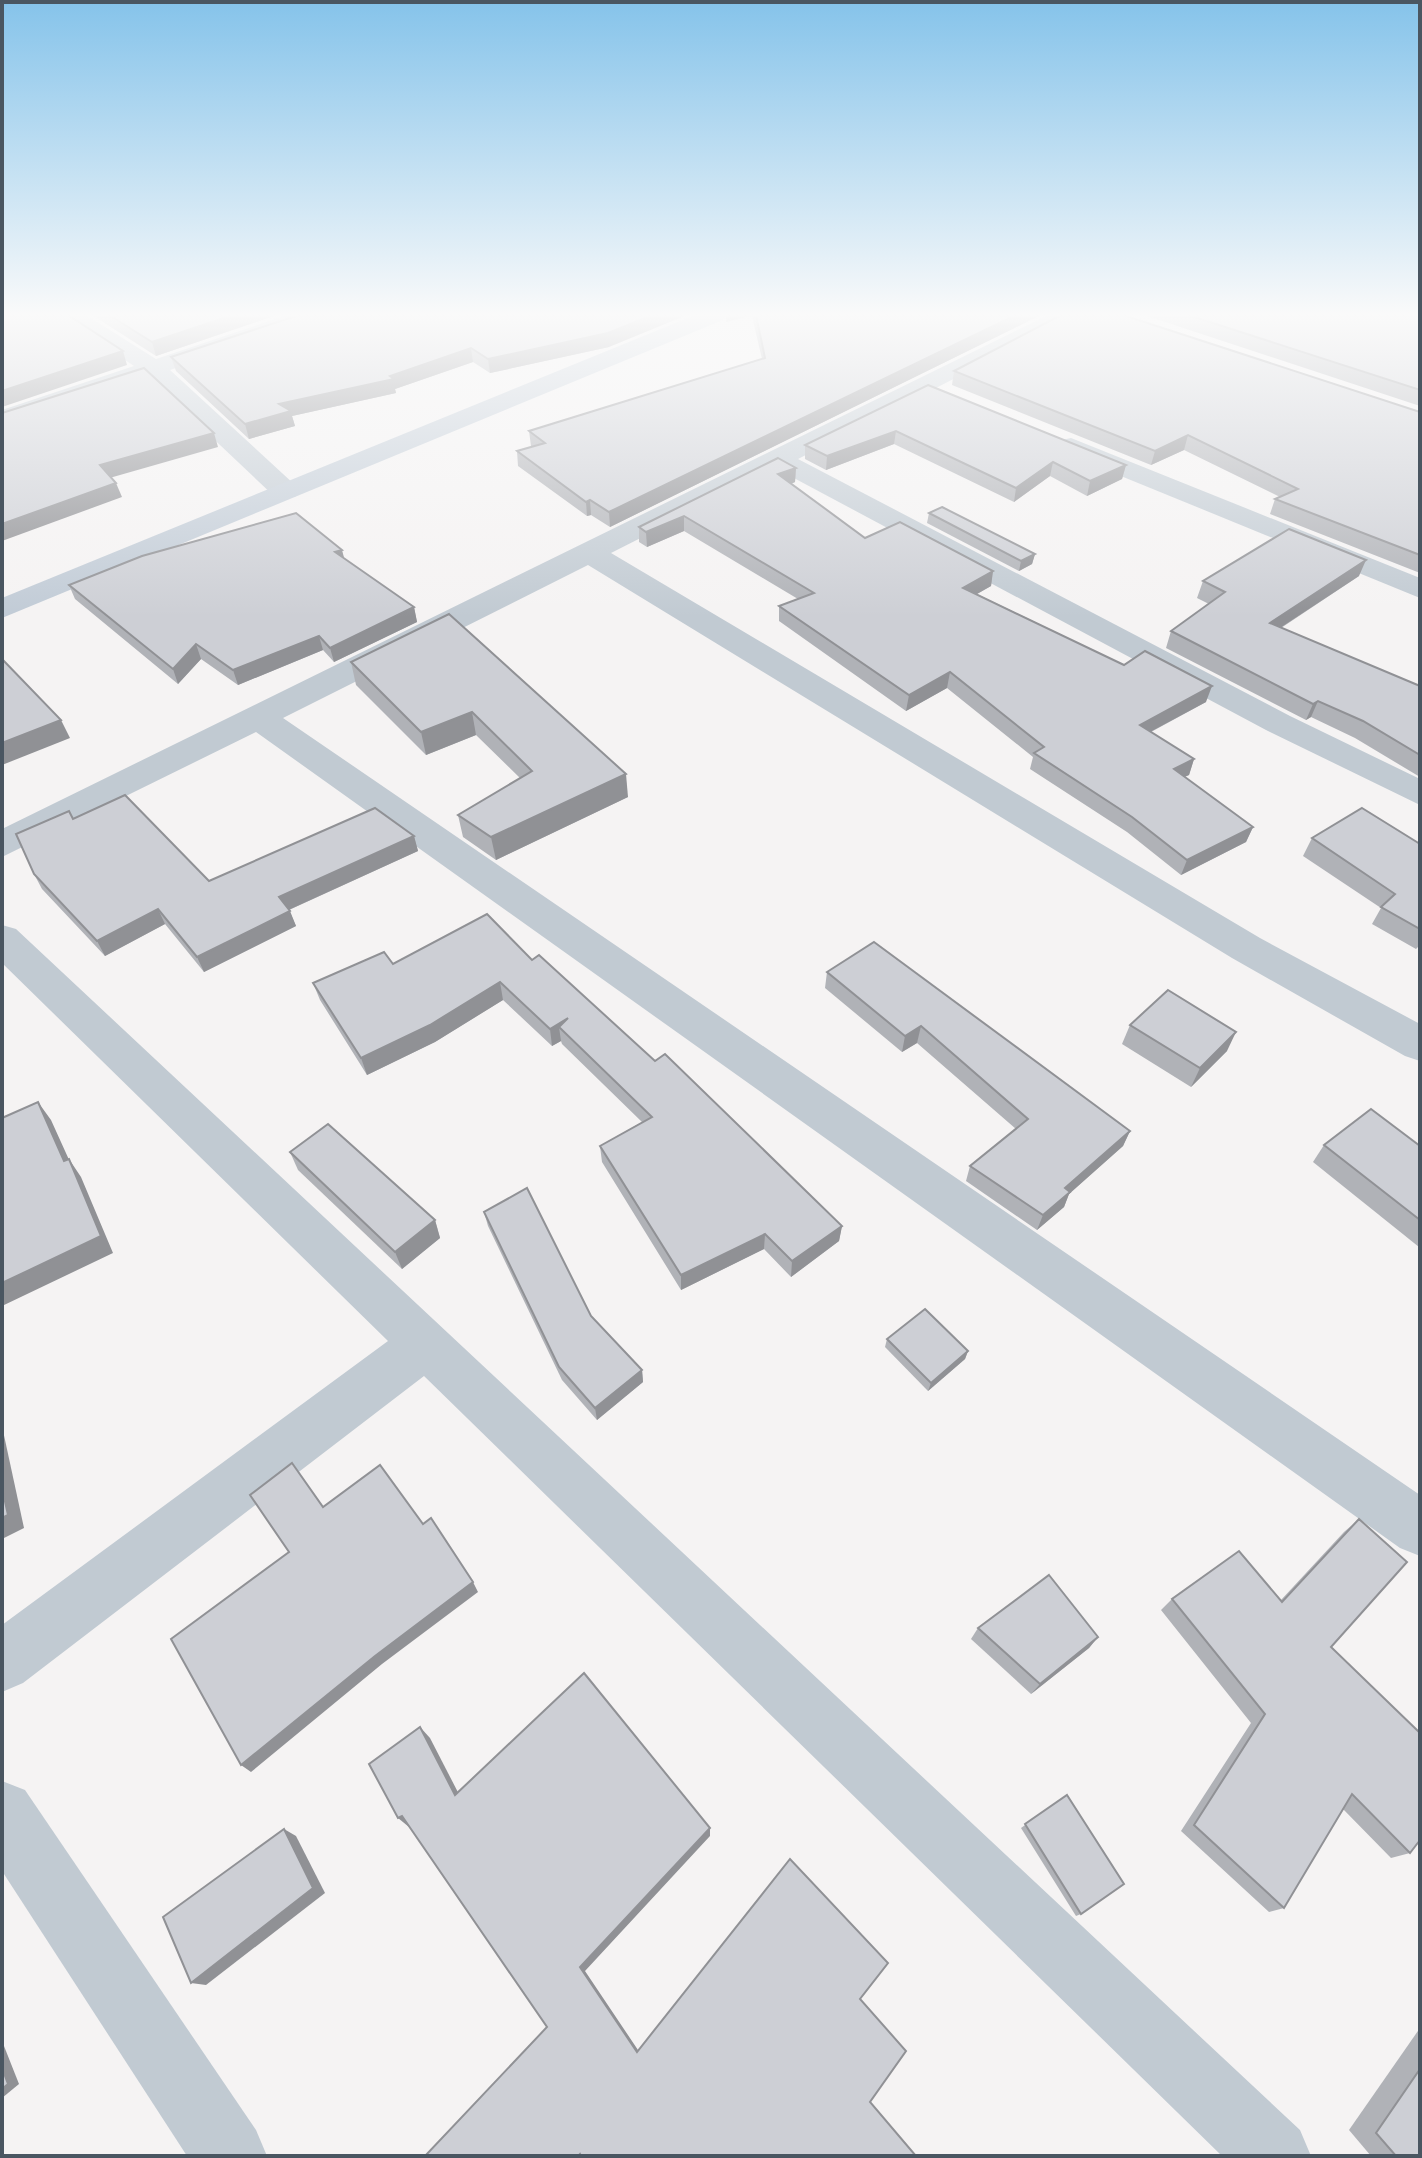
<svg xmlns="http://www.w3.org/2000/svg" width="1422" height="2158" viewBox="0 0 1422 2158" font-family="'Asap Condensed',sans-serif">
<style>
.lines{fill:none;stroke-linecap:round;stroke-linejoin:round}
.street{fill:#c1cad2;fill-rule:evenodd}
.secondary{fill:#c1cbd6;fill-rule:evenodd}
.wall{fill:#b0b2b7}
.shaded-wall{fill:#909195}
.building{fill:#cdcfd5;stroke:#909195;stroke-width:2}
</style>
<rect width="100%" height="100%" fill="#f5f3f3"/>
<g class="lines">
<!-- street -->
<g class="street">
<path d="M58 315H86L156 359 287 315H322L318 320 170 370 295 485 299 491 295 497H275L149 378 2 427V410L134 366Z"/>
<path d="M1048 315H1078L798 459 1290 716 1420 779V805L1266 730 777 469 611 553 1260 938 1420 1024V1061L1405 1056 1232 958 588 565 283 718 1420 1495V1556L1400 1548 256 732 2 857V829Z"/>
<path d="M1071 438 1420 578V598L1062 452 1058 446 1062 440Z"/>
<path d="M2 925 16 929 1300 2130 1311 2156H1222L424 1376 23 1683 2 1692V1625L388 1341 2 963Z"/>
<path d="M2 1781 25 1790 256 2130 267 2156H187L2 1871Z"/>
</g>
<!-- secondary -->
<path class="secondary" d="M695 315H727L723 320 2 618V598Z"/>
</g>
<!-- wall -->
<g class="wall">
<path d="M92 315H277L156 356Z"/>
<path d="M299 315 609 347 490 373 473 362 395 389 396 393 292 416 295 426 249 439 176 371 171 357Z"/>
<path d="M726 315H1041L610 527 591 515 587 516 518 466 517 451 532 447 531 446 529 431 762 359 752 316 726 322Z"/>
<path d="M1144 315H1420V406Z"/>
<path d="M954 371 1420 412V573L1270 514 1275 499 1280 497 1184 450 1151 465 952 385Z"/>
<path d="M928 385 1126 465 1122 479 1087 496 1050 476 1014 502 894 444 826 470 805 459V445Z"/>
<path d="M796 468 795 482 791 484 865 538 993 571 991 586 977 594 1124 665 1206 702 1151 732 1194 759 1189 775 1184 777 1253 827 1246 842 1181 875 1127 832 1030 769 1033 757 947 688 906 711 779 621V606L798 599 684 531 647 547 639 542V527Z"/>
<path d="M929 513 1035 554 1032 564 1019 571 927 523Z"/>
<path d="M344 559 414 607 417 622 334 662 323 650 238 685 201 659 178 684 75 599 69 585Z"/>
<path d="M1359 576 1281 628 1420 686V777L1355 738 1311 717 1306 720 1166 648 1171 631 1209 604 1197 598 1203 581Z"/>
<path d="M449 614 628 797 496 860 463 837 458 815 520 778 476 735 426 755 356 685 351 662Z"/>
<path d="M73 819 209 881 414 836 418 851 289 910 296 926 204 972 165 924 105 956 42 889 34 874Z"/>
<path d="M1312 838 1420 844V945L1416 949 1372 924 1381 908 1303 856Z"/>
<path d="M532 960 655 1061 842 1226 839 1241 791 1277 764 1249 681 1290 602 1162 600 1146 642 1122 562 1044 561 1041 552 1046 503 1000 435 1042 367 1075 320 1000 313 983 393 964Z"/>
<path d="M827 972 1130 1131 1123 1146 1069 1194 1064 1207 1037 1230 966 1181 970 1166 1016 1129 917 1043 902 1052 825 988Z"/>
<path d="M1130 1025 1227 1051 1191 1087 1122 1044Z"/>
<path d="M1324 1145 1420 1146V1247H1419L1313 1162Z"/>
<path d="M290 1152 435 1220 440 1238 402 1269 298 1170Z"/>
<path d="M484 1212 591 1316 642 1370 643 1382 597 1420 562 1380 488 1226Z"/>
<path d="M887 1339 968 1351 965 1359 928 1391 885 1347Z"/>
<path d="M1359 1519 1331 1647 1410 1853 1391 1858 1343 1809 1284 1908 1269 1912 1181 1831 1251 1723 1161 1610 1172 1599 1281 1600 1344 1532Z"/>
<path d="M978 1628 1098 1637 1089 1648 1031 1694 971 1639Z"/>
<path d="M1067 1795 1081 1914 1076 1916 1021 1828Z"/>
<path d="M1420 2028V2156H1371L1349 2130Z"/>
</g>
<!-- shaded-wall -->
<g class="shaded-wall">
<path d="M233 315H277L156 356 152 342Z"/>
<path d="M653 315H687L609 347 490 373 488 359Z"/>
<path d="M726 315H752L726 322Z"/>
<path d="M1016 315H1041L610 527 609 512Z"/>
<path d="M471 348 473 362 395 389 396 393 292 416 295 426 249 439 245 424 279 404 390 376Z"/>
<path d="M123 351 127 365 2 407V391Z"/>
<path d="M896 431 894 444 826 470 827 456Z"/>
<path d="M214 433 218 447 106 479 100 465Z"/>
<path d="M1188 435 1184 450 1151 465 1155 451Z"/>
<path d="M1053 462 1050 476 1014 502 1016 488Z"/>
<path d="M1126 465 1122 479 1087 496 1090 481Z"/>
<path d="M796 468 795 482 778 489V474Z"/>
<path d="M116 483 122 497 2 541V524Z"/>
<path d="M590 500 591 515 587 516 586 502Z"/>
<path d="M684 516V531L647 547 646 532Z"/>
<path d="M342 550 346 565 335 552Z"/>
<path d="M1035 554 1032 564 1019 571 1021 561Z"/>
<path d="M1366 560 1359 576 1263 639 1270 623Z"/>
<path d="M993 571 991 586 961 603 963 588Z"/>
<path d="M414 607 417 622 334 662 330 648Z"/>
<path d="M319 636 323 650 238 685 233 670Z"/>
<path d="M196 644 201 659 178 684 173 669Z"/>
<path d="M950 672 947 688 906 711 909 695Z"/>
<path d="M1212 686 1206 702 1135 740 1140 725Z"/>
<path d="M1318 701 1311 717 1306 720 1313 704Z"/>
<path d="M472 712 476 735 426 755 421 732Z"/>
<path d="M61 720 70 738 2 765V743Z"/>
<path d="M1194 759 1189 775 1168 784 1174 769Z"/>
<path d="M626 774 628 797 496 860 491 837Z"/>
<path d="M1253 827 1246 842 1181 875 1187 860Z"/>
<path d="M414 836 418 851 284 912 279 897Z"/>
<path d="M158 909 165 924 105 956 97 941Z"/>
<path d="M290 911 296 926 204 972 197 957Z"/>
<path d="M500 982 503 1000 435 1042 367 1075 361 1058Z"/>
<path d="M568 1018 559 1027 561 1041 552 1046 550 1029Z"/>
<path d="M921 1026 917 1043 902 1052 905 1036Z"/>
<path d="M1236 1032 1227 1051 1191 1087 1200 1068Z"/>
<path d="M38 1102 51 1120 75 1173 69 1159 81 1177 113 1253 2 1306V1283L64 1161Z"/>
<path d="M1130 1131 1123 1146 1069 1194 1064 1207 1037 1230 1043 1215 1065 1188Z"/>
<path d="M435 1220 440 1238 402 1269 395 1252Z"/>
<path d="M842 1226 839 1241 791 1277 792 1261Z"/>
<path d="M765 1234 764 1249 681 1290V1275Z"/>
<path d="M968 1351 965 1359 928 1391 931 1383Z"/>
<path d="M642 1370 643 1382 597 1420 595 1408Z"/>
<path d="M2 1426 24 1528 2 1539Z"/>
<path d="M473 1582 478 1592 382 1664 251 1772 241 1765 375 1656Z"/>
<path d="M1098 1637 1089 1648 1031 1694 1040 1684Z"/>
<path d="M420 1727 430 1738 464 1804 455 1795Z"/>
<path d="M402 1816 409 1827 398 1818Z"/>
<path d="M710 1828V1836L585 1971 640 2053 637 2052 580 1967Z"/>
<path d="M284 1829 296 1836 325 1893 206 1985 191 1983Z"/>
<path d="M2 2041 19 2084 2 2098Z"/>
</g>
<!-- building -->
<g class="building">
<path d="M2 315H68L123 351 2 391Z"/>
<path d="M109 315H233L152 342Z"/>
<path d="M299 315H653L608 333 488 359 471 348 390 376 394 379 279 404 291 411 245 424 171 357Z"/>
<path d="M756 315H1016L609 512 590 500 586 502 517 451 545 443 529 431 765 358Z"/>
<path d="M1061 315H1123L1420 412V555L1275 499 1298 489 1188 435 1155 451 954 371Z"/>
<path d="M1188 315H1420V390Z"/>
<path d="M144 368 214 433 100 465 116 483 2 524V413Z"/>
<path d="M928 385 1126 465 1090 481 1053 462 1016 488 896 431 827 456 805 445Z"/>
<path d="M778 458 796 468 778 474 865 538 900 522 993 571 963 588 1124 665 1145 651 1212 686 1140 725 1194 759 1174 769 1253 827 1187 860 1132 817 1034 753 1044 747 950 672 909 695 779 606 814 593 684 516 646 532 639 527Z"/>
<path d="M942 507 1035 554 1021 561 929 513Z"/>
<path d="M296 513 342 550 335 552 414 607 330 648 319 636 233 670 196 644 173 669 69 585 142 556Z"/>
<path d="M1289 529 1366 560 1270 623 1420 686V755L1363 721 1318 701 1313 704 1171 631 1225 592 1203 581Z"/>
<path d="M449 614 626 774 491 837 458 815 532 771 472 712 421 732 351 662Z"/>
<path d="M2 659 61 720 2 743Z"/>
<path d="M125 795 209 881 375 808 414 836 279 897 290 911 197 957 158 909 97 941 34 874 16 834 69 811 73 819Z"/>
<path d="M1362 808 1420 844V929L1381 907 1395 894 1312 838Z"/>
<path d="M487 914 532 960 539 955 655 1061 665 1054 842 1226 792 1261 765 1234 681 1275 600 1146 652 1117 559 1027 568 1018 550 1029 500 982 430 1025 361 1058 313 983 384 952 393 964Z"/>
<path d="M874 942 1130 1131 1065 1188 1070 1192 1043 1215 970 1166 1028 1119 921 1026 905 1036 827 972Z"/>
<path d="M1168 990 1236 1032 1200 1068 1130 1025Z"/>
<path d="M38 1102 64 1161 69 1159 101 1236 2 1283V1118Z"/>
<path d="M1371 1109 1420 1146V1220L1324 1145Z"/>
<path d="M328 1124 435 1220 395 1252 290 1152Z"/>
<path d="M527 1188 591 1316 642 1370 595 1408 559 1367 484 1212Z"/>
<path d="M925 1309 968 1351 931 1383 887 1339Z"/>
<path d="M292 1463 323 1507 380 1465 423 1524 431 1518 473 1582 375 1656 241 1765 171 1639 289 1552 250 1495Z"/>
<path d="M2 1488 8 1515 2 1518Z"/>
<path d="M1359 1519 1407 1562 1331 1647 1420 1733V1840L1410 1853 1352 1794 1284 1908 1194 1825 1265 1714 1172 1599 1239 1551 1282 1602Z"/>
<path d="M1049 1575 1098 1637 1040 1684 978 1628Z"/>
<path d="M584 1673 710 1828 580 1967 637 2052 790 1859 888 1963 860 1999 906 2051 870 2102 916 2156H581L580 2154 578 2156H425L547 2027 402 1816 398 1818 369 1764 420 1727 455 1795Z"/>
<path d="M1067 1795 1124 1884 1081 1914 1025 1824Z"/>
<path d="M284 1829 313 1888 191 1983 163 1917Z"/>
<path d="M2 2068 8 2084 2 2089Z"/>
<path d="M1420 2069V2156H1396L1376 2133Z"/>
</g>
<!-- sky -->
<linearGradient id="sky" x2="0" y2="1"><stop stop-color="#85c3ea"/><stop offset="0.51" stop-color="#fafafa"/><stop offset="1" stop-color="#fafafa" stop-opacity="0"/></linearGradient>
<rect width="1422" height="617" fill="url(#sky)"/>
<!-- border -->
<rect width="1422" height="2158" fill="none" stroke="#4a5661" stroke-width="8"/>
</svg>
